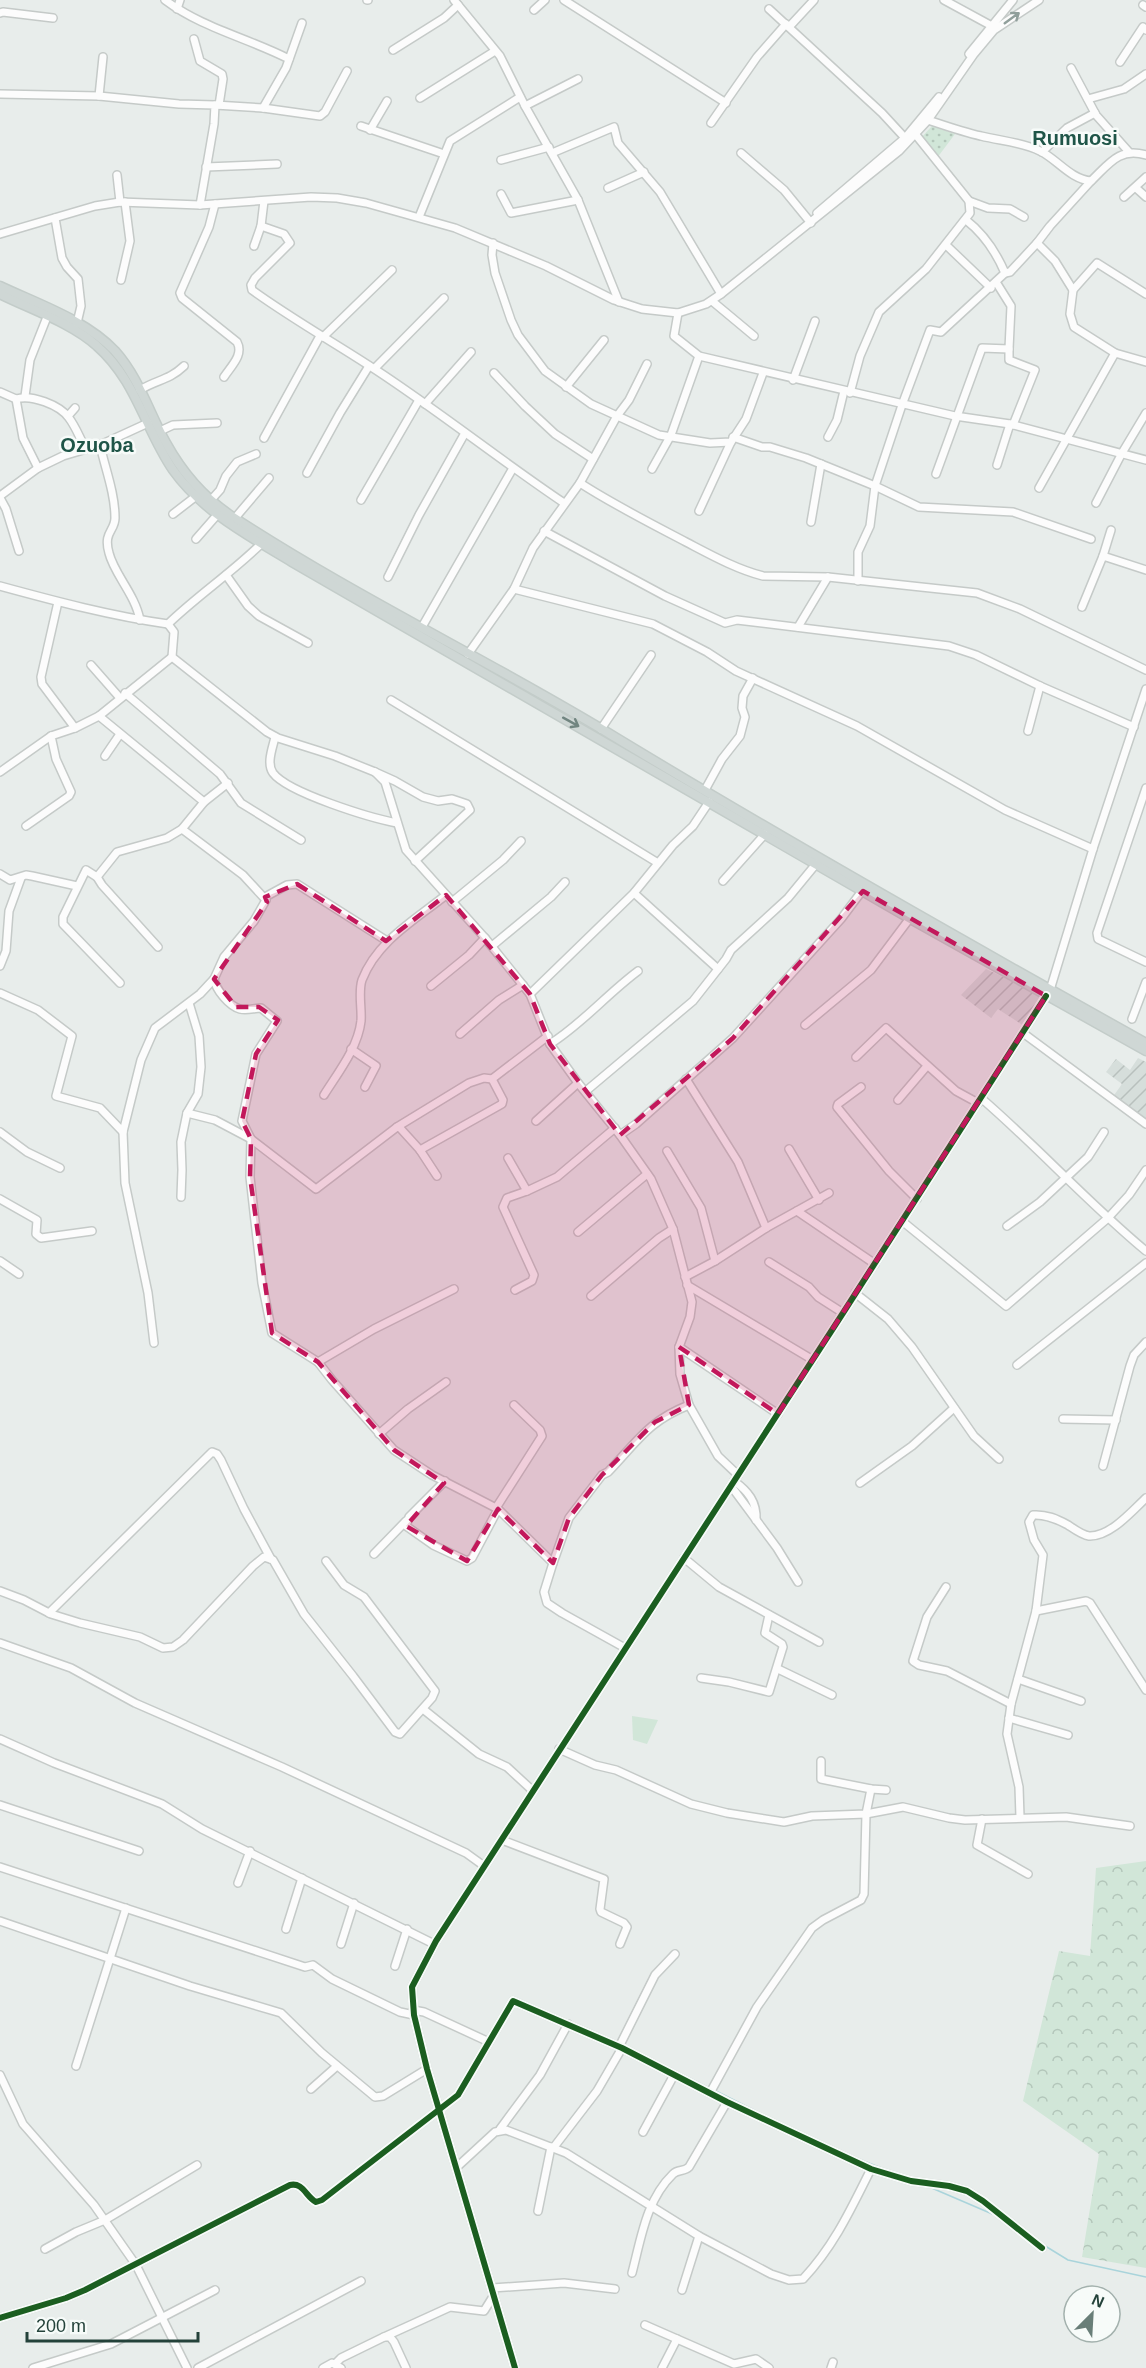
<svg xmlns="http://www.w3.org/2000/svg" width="1146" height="2368" viewBox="0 0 1146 2368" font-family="Arial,sans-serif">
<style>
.industrial{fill:url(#industrial-furrows)}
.grass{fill:url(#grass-dots)}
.forest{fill:url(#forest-crowns)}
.garden{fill:#d1e6d8}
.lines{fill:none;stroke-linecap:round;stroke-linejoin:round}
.stream{stroke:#a9d4db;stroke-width:1.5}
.minor-casing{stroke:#c5cac8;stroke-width:10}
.major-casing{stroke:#c3ccc9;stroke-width:11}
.minor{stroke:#fcfcfc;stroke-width:7}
.major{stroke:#cfd7d5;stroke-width:8}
.cycleway-casing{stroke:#f7fbf9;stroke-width:10}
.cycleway{stroke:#1b5e20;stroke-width:6}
.oneway{stroke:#909f9b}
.oneway2{stroke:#718580}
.marked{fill:#c2185b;fill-opacity:0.2;stroke:#c2185b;stroke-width:4.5;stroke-dasharray:12 8;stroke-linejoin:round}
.labels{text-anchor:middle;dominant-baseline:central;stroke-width:5;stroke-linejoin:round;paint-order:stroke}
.quarter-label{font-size:20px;font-weight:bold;fill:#1f5548;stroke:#f7fbf9}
</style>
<defs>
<pattern id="industrial-furrows" width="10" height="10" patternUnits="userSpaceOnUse" patternTransform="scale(1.5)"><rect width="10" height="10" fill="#d6dedb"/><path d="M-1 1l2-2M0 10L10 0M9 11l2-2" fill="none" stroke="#b8c0bd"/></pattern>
<pattern id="grass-dots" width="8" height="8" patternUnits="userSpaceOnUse" patternTransform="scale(1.5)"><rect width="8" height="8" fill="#d1e6d8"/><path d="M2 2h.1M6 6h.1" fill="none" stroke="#b3c6ba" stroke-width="1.8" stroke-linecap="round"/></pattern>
<pattern id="forest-crowns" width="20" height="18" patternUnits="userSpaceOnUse" patternTransform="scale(1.5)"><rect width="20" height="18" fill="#d1e6d8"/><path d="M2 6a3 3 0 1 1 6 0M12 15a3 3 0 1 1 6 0" fill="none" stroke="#b3c6ba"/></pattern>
</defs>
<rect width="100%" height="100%" fill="#e8edeb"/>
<!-- industrial -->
<g class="industrial">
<path d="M986 969 1044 996 1024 1026 998 1009 991 1018 961 995Z"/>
<path d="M1138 1058 1146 1062V1120L1112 1098 1122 1084 1106 1072 1116 1059 1130 1070Z"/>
</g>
<!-- grass -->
<path class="grass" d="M932 126 955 134 937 158 920 139Z"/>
<!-- forest -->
<path class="forest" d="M1146 1861V2268L1082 2257 1099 2154 1023 2101 1059 1951 1090 1956 1096 1868Z"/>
<!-- garden -->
<path class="garden" d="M632 1716 658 1720 647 1744 633 1740Z"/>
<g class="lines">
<!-- stream -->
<g class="stream">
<path d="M586 2028 607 2038"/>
<path d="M663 2065 709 2088"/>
<path d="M714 2090 790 2128"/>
<path d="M846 2154 889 2171"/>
<path d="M927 2186 997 2216"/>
<path d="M1042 2244 1068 2260 1146 2277"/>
</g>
<!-- minor casing -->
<g class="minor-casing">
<g id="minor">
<path d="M165 0C202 28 248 38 289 59"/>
<path d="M367 0H368"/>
<path d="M454 0 500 56 525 106 578 200 619 302"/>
<path d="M564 0 726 103"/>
<path d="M944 0 990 25"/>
<path d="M1143 5 1146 7"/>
<path d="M177 9 180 0"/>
<path d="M769 9 882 113 905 138"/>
<path d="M534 10 545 0"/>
<path d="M0 13 3 12 53 18"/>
<path d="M789 27 814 0"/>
<path d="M194 39 200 61 222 74 223 79 219 105"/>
<path d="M393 50 444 18 458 5"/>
<path d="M969 54 1013 0"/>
<path d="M1120 62 1143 27 1146 30"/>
<path d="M1071 68 1096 115 1129 152"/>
<path d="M0 94 99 96 179 104 215 105 214 124 200 205"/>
<path d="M99 96 103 57"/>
<path d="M420 98 495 51"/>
<path d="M1088 99 1124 89 1146 74"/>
<path d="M215 105 263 108 320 116 325 112 347 71"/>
<path d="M525 106 578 79"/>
<path d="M263 108 286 68 302 23"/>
<path d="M928 120C946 126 963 132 981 136 1001 141 1022 142 1040 151 1057 159 1070 179 1091 181 1109 164 1119 147 1146 155"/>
<path d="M711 123 757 57 786 24"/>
<path d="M361 126 444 154"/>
<path d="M370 130 387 101"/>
<path d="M1042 152 1067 128 1095 113"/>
<path d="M552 153 614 127 618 143 660 192 721 294"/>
<path d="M741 153 784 190 811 223"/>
<path d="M501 160 549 147"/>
<path d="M206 167 277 164"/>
<path d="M117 175 120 202"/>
<path d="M1091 181 1050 226 1037 243 1055 261 1073 290 1070 314 1074 327 1115 353"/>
<path d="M608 188 644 172"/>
<path d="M1136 188 1146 197"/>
<path d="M501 194 511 213 578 200"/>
<path d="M1124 197 1146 177"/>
<path d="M969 201 988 208 1010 209 1024 217"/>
<path d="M215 204 209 227 180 293 182 298 237 342C244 355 231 366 224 377"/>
<path d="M817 213 905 138 939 97"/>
<path d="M419 217 450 141 520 97"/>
<path d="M55 218 62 258 67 267 78 279 81 306 77 323"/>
<path d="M261 226 284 234 290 243 255 278 251 285 252 290C292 319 335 343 376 370 440 412 500 460 564 503"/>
<path d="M0 234 95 206 120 202 200 205 311 197 337 198 366 203 455 228 546 266 614 300 642 309 678 313 706 304 721 294 899 151 928 120 974 54 994 30 1039 0"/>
<path d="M493 243 492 255 495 273 511 320 518 335 545 371 591 404 659 435 710 443 731 442 746 419 763 373"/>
<path d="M946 245 991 288"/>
<path d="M254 246 261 226 264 201"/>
<path d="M1005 273 1010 272 1037 243"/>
<path d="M121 280 130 241 125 202"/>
<path d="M1073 290 1097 263 1146 294"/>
<path d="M712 301 754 336"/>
<path d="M678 313 674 336 699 356 955 416 1010 424 1146 460"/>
<path d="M323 337 392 270"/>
<path d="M1009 349V360L1035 370 1013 425"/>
<path d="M375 368 444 298"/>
<path d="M494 373 525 406 555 434 593 459"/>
<path d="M793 380 815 321"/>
<path d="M566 387 604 340"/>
<path d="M140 390C158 379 168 381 184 366"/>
<path d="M0 392 16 399C31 394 60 405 69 418 76 427 80 439 86 449"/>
<path d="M850 393 860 356 879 312 926 269 970 213 969 201 916 135"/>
<path d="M25 396 30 360 47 317"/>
<path d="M16 399 23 438 38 468"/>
<path d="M425 404 471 352"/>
<path d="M68 416 75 408"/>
<path d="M160 431 173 425 217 423"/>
<path d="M733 437 762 447H770L806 458 875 486 919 507 1013 512 1091 539"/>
<path d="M828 437 837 420 844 391"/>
<path d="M264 438 320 336"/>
<path d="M100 445C105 468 115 493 115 518 115 531 103 532 109 553 114 574 135 594 140 620"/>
<path d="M997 465 1010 424"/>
<path d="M652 469 671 435 699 356"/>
<path d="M307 473 340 413 369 366"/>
<path d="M936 474 982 348 1009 349 1011 306 996 282"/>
<path d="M580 483C614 505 650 523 686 542 711 555 736 569 763 576L828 577 977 593 1020 609 1146 670"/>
<path d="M1039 488 1115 353 1146 362"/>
<path d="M0 496 38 468 63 456 100 445 148 423"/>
<path d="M0 498 6 509 19 551"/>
<path d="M211 500 220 490 226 476 237 462 256 454"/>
<path d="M361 500 419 400"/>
<path d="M1096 503 1122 453 1146 413"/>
<path d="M699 511 731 442"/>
<path d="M173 514 195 497"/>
<path d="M235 518 269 478"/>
<path d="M811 522 821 464"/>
<path d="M544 531 665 596 725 623 737 620 949 646 976 655 1040 686 1134 727"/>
<path d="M196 539 217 515"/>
<path d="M1103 556 1111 530"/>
<path d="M226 575 248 606 259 616 308 643"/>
<path d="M388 577 419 515 465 433"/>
<path d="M858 581V552L870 526 875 486 902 405 930 330 941 332 1005 273C996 252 984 234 966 220"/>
<path d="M0 586C55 601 111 616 168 624 198 595 233 572 263 542"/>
<path d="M514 589 653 624 707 652 736 671 857 726 1005 810 1093 849"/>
<path d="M58 602 41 677 42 684 75 728"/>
<path d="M1082 607 1103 556 1146 570"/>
<path d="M168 624 174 632 172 657 267 732 278 738 335 756 375 772 395 781 423 797 438 801 452 799 467 804 470 810 415 861"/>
<path d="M422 627 513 468"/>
<path d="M798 627 828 577"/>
<path d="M468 654 514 589 533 548 580 483 617 416 629 400 647 364"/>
<path d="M91 665 120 698"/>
<path d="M125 693 220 774 241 803 301 840"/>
<path d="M391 700 658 863"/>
<path d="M99 716 204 802"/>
<path d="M601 729 651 655"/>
<path d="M1028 731 1040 686"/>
<path d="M275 737C273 747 266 763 273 773 288 793 371 818 397 823"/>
<path d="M105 756 120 734"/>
<path d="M0 772 51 736"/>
<path d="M375 772 385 782 406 850 485 938 530 994 550 1044 578 1083 620 1135 651 1179 673 1229 692 1302 690 1317 679 1347 680 1374 689 1405 718 1456 738 1475"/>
<path d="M1146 788 1097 933 1098 939 1146 962"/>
<path d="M705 790 722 759 740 736 745 717 742 708 743 696 753 678"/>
<path d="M26 826 69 796 71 792 56 759 51 736 75 728 99 716 172 657"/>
<path d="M0 874 10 880 26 875 32 876 77 886"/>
<path d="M97 877 117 852 167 838 182 829 204 802 228 783"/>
<path d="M723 881 765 834"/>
<path d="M634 893 718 969"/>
<path d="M265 897 287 885 297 884 387 941"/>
<path d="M452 902 503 860 521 841"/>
<path d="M492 946 551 897 565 882"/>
<path d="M0 966 6 951 9 911 21 878"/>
<path d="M214 979C216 990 229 1006 240 1009 247 1011 254 1008 261 1008L277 1021 256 1054 242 1121 251 1139 250 1177 262 1283 272 1333 318 1362 332 1380 394 1450 432 1475 498 1509 553 1563 544 1592 547 1603 562 1613 625 1648"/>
<path d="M120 983 63 924V917L86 870 97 877 102 885 158 947"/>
<path d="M431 986 469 955 485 938"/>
<path d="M1050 990 1093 849 1146 689"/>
<path d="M0 993 38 1010 72 1036 56 1096 100 1108 123 1132"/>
<path d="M530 994 634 893 673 845 693 826 709 802"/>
<path d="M1132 1019 1146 982"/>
<path d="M805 1025 871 970 910 918"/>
<path d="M1023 1033 1146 1124"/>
<path d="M460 1034 499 1000 523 985"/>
<path d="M550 1044C582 1024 607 994 638 971"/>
<path d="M351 1049 376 1066 365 1087"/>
<path d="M856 1057 886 1028 956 1091 978 1103"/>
<path d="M686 1079 738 1162 766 1228"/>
<path d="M861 1087 838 1104 837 1107 889 1171 917 1199"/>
<path d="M586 1091 693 1001 726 959 731 950 788 898 816 864"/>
<path d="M324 1095C337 1074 358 1048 361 1021 362 1008 358 992 362 980 377 941 415 920 446 895"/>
<path d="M981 1098C1038 1147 1088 1203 1146 1251"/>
<path d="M898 1100 927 1066"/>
<path d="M187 1113 215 1120 251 1139 316 1189 397 1127 400 1128 420 1150 437 1176"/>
<path d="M536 1121 578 1083"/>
<path d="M397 1127 469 1083 484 1078 492 1079"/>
<path d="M0 1132 27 1152 60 1168"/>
<path d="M620 1135 636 1124 733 1038 841 919 865 887"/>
<path d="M789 1149 819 1200"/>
<path d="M420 1150 502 1104 503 1100 492 1079 548 1036"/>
<path d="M667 1151 701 1208 715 1261"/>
<path d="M508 1158 527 1191"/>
<path d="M181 1197 182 1170 181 1142 187 1113 198 1094 201 1067 199 1036 189 1003"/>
<path d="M0 1199 37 1220 36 1234 41 1238 92 1231"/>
<path d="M797 1211 875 1264"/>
<path d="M902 1221 1006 1306 1108 1218 1129 1195 1146 1170"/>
<path d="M1007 1226 1040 1202 1088 1157 1104 1132"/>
<path d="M578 1232 647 1174"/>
<path d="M0 1261 19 1274"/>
<path d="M769 1262 809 1287 818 1297 843 1313"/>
<path d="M685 1277 715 1261 766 1228 829 1193"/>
<path d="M687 1285 813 1360"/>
<path d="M515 1290 532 1281 534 1275 503 1207 507 1198 527 1191 557 1177 615 1128"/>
<path d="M855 1293 888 1319 912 1347 974 1436 999 1459"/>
<path d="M591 1296 659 1238 673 1229"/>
<path d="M154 1343 148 1293 125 1183 123 1132 141 1060 155 1028 200 994 214 979 224 957 254 921 266 900 243 875 182 829"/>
<path d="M679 1347 778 1414"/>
<path d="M318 1362 374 1329 454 1289"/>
<path d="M1017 1365 1146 1263"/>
<path d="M1063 1419 1116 1420"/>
<path d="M379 1434 408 1409 446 1382"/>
<path d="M1103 1466 1130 1366 1134 1355 1146 1342"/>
<path d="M445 1481 409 1517 406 1526 433 1545 467 1561 472 1558 498 1509"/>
<path d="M734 1481C748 1491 757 1502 756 1520"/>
<path d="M860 1483 912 1446 954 1408"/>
<path d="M731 1486 777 1548 798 1582"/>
<path d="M496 1508 542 1436 540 1430 514 1405"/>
<path d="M374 1554 406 1521"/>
<path d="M684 1558 719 1587 819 1642"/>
<path d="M553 1563 569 1518 602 1475 608 1472C637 1442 648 1421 689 1405"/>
<path d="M946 1587 927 1617 913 1661 919 1665 947 1671 1011 1704"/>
<path d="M0 1591 24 1600 51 1614 80 1623 140 1637 163 1648 173 1647 183 1640 253 1566 264 1557 273 1560 304 1614 353 1676 395 1732 400 1734 432 1698 435 1691 364 1597 344 1585 326 1561"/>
<path d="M1036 1611 1086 1601 1090 1603 1146 1690"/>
<path d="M49 1613 212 1452 217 1454 221 1460 244 1509 271 1559"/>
<path d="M0 1643 71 1668 135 1703 282 1767 466 1853 484 1866"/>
<path d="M778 1669 832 1695"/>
<path d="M701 1678 729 1682 769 1692 783 1647 782 1644 765 1633 769 1615"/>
<path d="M1018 1679 1081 1701"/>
<path d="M423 1709 479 1754 507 1767 533 1791"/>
<path d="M1009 1718 1068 1735"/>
<path d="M0 1739 54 1763 162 1804 202 1829 434 1944"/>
<path d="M559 1749 595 1765 616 1770 691 1804 727 1813 784 1822 812 1816 866 1814 903 1807 949 1818 965 1820 1066 1817 1130 1826"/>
<path d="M821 1761V1779L871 1789 886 1790"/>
<path d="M0 1805 139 1851"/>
<path d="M1020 1817 1019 1787 1007 1734 1011 1704 1036 1611 1043 1555 1034 1540 1029 1522 1033 1515C1046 1514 1057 1519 1068 1525 1074 1529 1082 1535 1089 1536 1110 1537 1132 1511 1146 1498"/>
<path d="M982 1819 977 1845 1028 1874"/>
<path d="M502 1840 604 1879 600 1909 601 1912 624 1923 627 1927 620 1944"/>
<path d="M0 1867 305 1967 313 1965 332 1979 400 2012 414 2015"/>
<path d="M238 1883 250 1851"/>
<path d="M0 1921 190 1986 281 2013 322 2053 375 2097 383 2096 427 2069"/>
<path d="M286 1929 302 1878"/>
<path d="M341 1944 354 1903"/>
<path d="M395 1966 407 1929"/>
<path d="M413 2010 424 2012 489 2042"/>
<path d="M619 2047 655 1975 675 1954"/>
<path d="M76 2066 126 1908"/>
<path d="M0 2075 23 2124 94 2205 136 2265 187 2368"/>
<path d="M311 2089 337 2066"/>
<path d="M710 2093 757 2007 812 1928 823 1920 861 1900 864 1894 866 1814 871 1789"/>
<path d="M500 2129 540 2075 568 2024"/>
<path d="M643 2132 674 2075"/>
<path d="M554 2147 597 2091 622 2048"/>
<path d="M457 2167 495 2132 506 2130 566 2153 699 2236 771 2274 789 2280 803 2279C834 2246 851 2209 871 2169"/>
<path d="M538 2211 551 2147"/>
<path d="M45 2249 76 2232 105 2220 197 2165"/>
<path d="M632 2273C641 2239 646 2200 673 2174 678 2169 684 2172 689 2167L727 2102"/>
<path d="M492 2288 564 2283 615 2289"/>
<path d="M682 2290 699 2236"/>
<path d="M0 2318 66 2298 85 2290 290 2185C303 2182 306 2197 316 2202L322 2200 458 2095 513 2001 622 2048 727 2102 871 2169 911 2181 949 2186 967 2191 983 2201 1042 2248"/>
<path d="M645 2325 734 2364 756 2359 769 2368"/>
<path d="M384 2337 450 2307 484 2311 494 2295"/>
<path d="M336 2363 341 2358 384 2337H390L394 2342 406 2368"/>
<path d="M33 2368 111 2344 215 2290"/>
<path d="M198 2368 361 2281"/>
<path d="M323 2368 332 2363 341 2368"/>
<path d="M515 2368 427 2069 414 2015 412 1987 436 1941 843 1313 1046 996"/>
<path d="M662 2368 677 2339"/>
<path d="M831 2368 833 2362"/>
</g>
</g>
<!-- major casing -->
<g class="major-casing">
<g id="major">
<path d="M0 286C38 304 86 320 115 351 139 378 149 412 166 443 182 472 202 496 230 515 349 593 478 655 600 728 779 837 963 941 1146 1043"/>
<path d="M0 294C30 309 72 323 97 346 136 380 145 429 173 470 203 512 249 536 292 562L914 921 1146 1051"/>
</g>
</g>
<!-- minor -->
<use href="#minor" class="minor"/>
<!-- major -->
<use href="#major" class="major"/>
<!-- cycleway casing -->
<g class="cycleway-casing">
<g id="cycleway">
<path d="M0 2318 66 2298 85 2290 290 2185C303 2182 306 2197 316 2202L322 2200 458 2095 513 2001 622 2048 727 2102 871 2169 911 2181 949 2186 967 2191 983 2201 1042 2248"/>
<path d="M515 2368 427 2069 414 2015 412 1987 436 1941 843 1313 1046 996"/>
</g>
</g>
<!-- cycleway -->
<use href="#cycleway" class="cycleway"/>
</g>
<!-- one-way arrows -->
<defs><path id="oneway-shaft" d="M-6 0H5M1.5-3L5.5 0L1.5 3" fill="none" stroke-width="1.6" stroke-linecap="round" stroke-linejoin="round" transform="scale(1.5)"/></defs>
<use class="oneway" href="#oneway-shaft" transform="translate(1012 18) rotate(-36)"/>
<use class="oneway2" href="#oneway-shaft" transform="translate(571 722) rotate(29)"/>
<!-- marked area -->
<path class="marked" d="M297 884 386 941 446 895 530 994 550 1044 620 1135 733 1038 863 891 1046 996 778 1414 679 1347 689 1405 655 1422 602 1475 569 1518 553 1563 498 1509 467 1561 406 1526 444 1483 394 1450 318 1362 272 1333 250 1177 251 1139 242 1121 256 1054 278 1020 259 1007H236L214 979 267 902 265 897Z"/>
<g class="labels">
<!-- quarter labels -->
<g class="quarter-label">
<text x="1075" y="138">Rumuosi</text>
<text x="97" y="445">Ozuoba</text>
</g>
</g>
<!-- north arrow -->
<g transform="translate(1092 2314) rotate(24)"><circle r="28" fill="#f7fbf9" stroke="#a3b1ad" stroke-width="1.5"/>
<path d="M0-4.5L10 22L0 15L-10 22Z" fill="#697e78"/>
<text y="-9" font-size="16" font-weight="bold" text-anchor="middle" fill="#24423a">N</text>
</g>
<!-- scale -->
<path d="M27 2332v9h171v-9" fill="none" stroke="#24423a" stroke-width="3"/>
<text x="36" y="2332" font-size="18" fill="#24423a" stroke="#f7fbf9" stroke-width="4.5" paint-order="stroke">200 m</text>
</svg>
